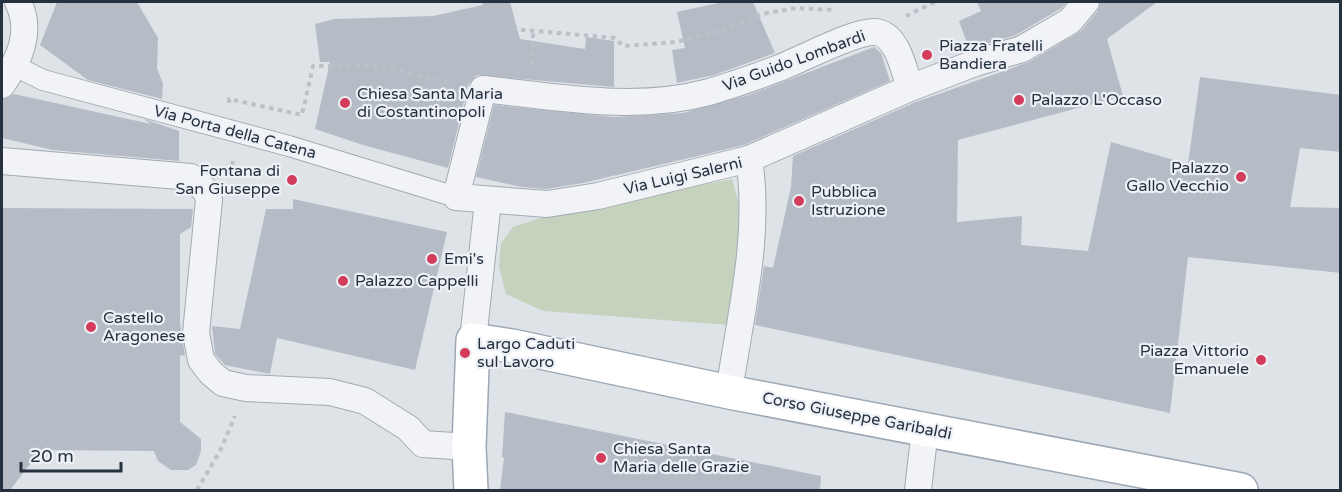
<svg xmlns="http://www.w3.org/2000/svg" width="1342" height="492" viewBox="0 0 1342 492" font-family="'Varela Round',sans-serif">
<style>
.green{fill:#c5d3be}
.building{fill:#b5bcc5}
.lines{fill:none;stroke-linecap:round;stroke-linejoin:round}
.pedestrian-casing{stroke:#a3aab2;stroke-width:22}
.minor-casing{stroke:#a3aab2;stroke-width:28}
.primary-casing{stroke:#9da8b4;stroke-width:36}
.path{stroke:#bcc1c7;stroke-width:4;stroke-dasharray:4.5 4.5;stroke-linecap:butt}
.pedestrian{stroke:#f1f3f6;stroke-width:20}
.minor{stroke:#f1f3f6;stroke-width:26}
.primary{stroke:#fff;stroke-width:33}
.poi-dot{fill:#d43c5c;stroke:#edf1f6;stroke-width:2}
.labels{text-anchor:middle;dominant-baseline:central;stroke-width:4.5;stroke-linejoin:round;paint-order:stroke}
.poi-label{font-size:16px;fill:#263140;stroke:#edf1f6;text-anchor:start}
.street-label{font-size:16px;fill:#263140;stroke:#edf1f6}
</style>
<rect width="100%" height="100%" fill="#dee3e8"/>
<!-- green -->
<path class="green" d="M732 179 743 218 729 325 543 311 506 294 499 267 501 243 513 227 556 213Z"/>
<!-- building -->
<g class="building">
<path d="M57 2H137L158 38 157 68 163 84 162 99 88 80 40 45Z"/>
<path d="M481 2H510L520 39 585 49 586 37 614 41V87L477 75 468 85 448 168 363 145 315 129 330 62H320L315 24 334 19 433 16 483 5Z"/>
<path d="M723 2H753L775 53 714 75 677 83 672 50 685 48 677 12Z"/>
<path d="M977 2H1067L1060 9 1016 35 969 49 959 21 981 11Z"/>
<path d="M1101 2H1157L1107 39 1123 96 958 140 957 222 1022 216 1021 245 1088 251 1111 142 1188 164 1200 77 1341 95V152L1300 148 1290 207 1341 208V273L1188 257 1170 413 755 325 764 266 773 268 791 187 793 156 916 102 1029 62 1081 31 1097 12Z"/>
<path d="M874 47 881 53 890 81 744 145 583 183 546 189 521 187 476 177 494 105 614 117 683 113 749 95Z"/>
<path d="M14 94 151 124 144 119 179 131V161L53 150 2 138V100Z"/>
<path d="M293 199 447 232 415 370 277 338 270 374 225 365 215 354 212 326 240 329 266 209H293Z"/>
<path d="M2 208 193 209 191 227 180 234V323L185 356 180 355V422L201 439V451L196 465 188 470H171L158 461 154 451 41 450 10 490H2Z"/>
<path d="M505 412 821 476 820 490H500L504 458 502 457Z"/>
</g>
<g class="lines">
<!-- pedestrian casing -->
<g class="pedestrian-casing">
<path id="pedestrian" d="M15 66 43 80 289 146 456 197"/>
</g>
<!-- minor casing -->
<g class="minor-casing">
<g id="minor">
<path d="M2 85C19 60 33 32 18 2"/>
<path d="M749 159 910 88 975 63 1022 49 1070 21 1086 2"/>
<path d="M2 161 191 177 206 191 209 200 196 333 201 360 211 373 223 383 246 388 330 392 365 401 408 428 423 444 469 447"/>
<path d="M473 340 488 201"/>
<path d="M729 392C740 316 761 236 749 159L598 196 547 204 456 197 483 89C558 97 636 112 709 92 733 85 756 77 779 68 801 60 855 30 876 32 898 35 904 71 910 88"/>
<path d="M918 490 925 429"/>
</g>
</g>
<!-- primary casing -->
<g class="primary-casing">
<path id="primary" d="M471 490 469 447 473 340 512 346 729 392 1241 490"/>
</g>
<!-- path -->
<g class="path">
<path d="M906 16 935 2"/>
<path d="M512 29 615 38 623 46 676 42 721 31 762 14 796 8 834 10"/>
<path d="M532 65 533 33"/>
<path d="M229 103V99L302 115 313 66H379L453 83"/>
<path d="M229 174 234 158"/>
<path d="M197 490 220 451 235 416"/>
</g>
<!-- pedestrian -->
<use href="#pedestrian" class="pedestrian"/>
<!-- minor -->
<use href="#minor" class="minor"/>
<!-- primary -->
<use href="#primary" class="primary"/>
</g>
<!-- markers -->
<g class="poi-dot">
<circle cx="927" cy="55" r="6"/>
<circle cx="1019" cy="100" r="6"/>
<circle cx="345" cy="103" r="6"/>
<circle cx="1241" cy="177" r="6"/>
<circle cx="292" cy="180" r="6"/>
<circle cx="799" cy="201" r="6"/>
<circle cx="432" cy="259" r="6"/>
<circle cx="343" cy="281" r="6"/>
<circle cx="91" cy="327" r="6"/>
<circle cx="465" cy="353" r="6"/>
<circle cx="1261" cy="360" r="6"/>
<circle cx="601" cy="458" r="6"/>
</g>
<g class="labels">
<!-- poi labels -->
<g class="poi-label">
<text x="939" y="46">Piazza Fratelli<tspan x="939" dy="18">Bandiera</tspan></text>
<text x="357" y="94">Chiesa Santa Maria<tspan x="357" dy="18">di Costantinopoli</tspan></text>
<text x="1031" y="100">Palazzo L'Occaso</text>
<text x="1229" y="168" text-anchor="end">Palazzo<tspan x="1229" dy="18">Gallo Vecchio</tspan></text>
<text x="280" y="171" text-anchor="end">Fontana di<tspan x="280" dy="18">San Giuseppe</tspan></text>
<text x="811" y="192">Pubblica<tspan x="811" dy="18">Istruzione</tspan></text>
<text x="444" y="259">Emi's</text>
<text x="355" y="281">Palazzo Cappelli</text>
<text x="103" y="318">Castello<tspan x="103" dy="18">Aragonese</tspan></text>
<text x="477" y="344">Largo Caduti<tspan x="477" dy="18">sul Lavoro</tspan></text>
<text x="1249" y="351" text-anchor="end">Piazza Vittorio<tspan x="1249" dy="18">Emanuele</tspan></text>
<text x="613" y="449">Chiesa Santa<tspan x="613" dy="18">Maria delle Grazie</tspan></text>
</g>
<!-- street labels -->
<g class="street-label">
<text transform="translate(794 61) rotate(-20)">Via Guido Lombardi</text>
<text transform="translate(235 132) rotate(15)">Via Porta della Catena</text>
<text transform="translate(683 176) rotate(-13)">Via Luigi Salerni</text>
<text transform="translate(857 416) rotate(11)">Corso Giuseppe Garibaldi</text>
</g>
</g>
<!-- border -->
<rect width="1342" height="492" fill="none" stroke="#263140" stroke-width="6"/>
<!-- scale -->
<path d="M21 462v9h100v-9" fill="none" stroke="#263140" stroke-width="3"/>
<text x="30" y="462" font-size="18" fill="#263140" stroke="#edf1f6" stroke-width="4.5" paint-order="stroke">20 m</text>
</svg>
